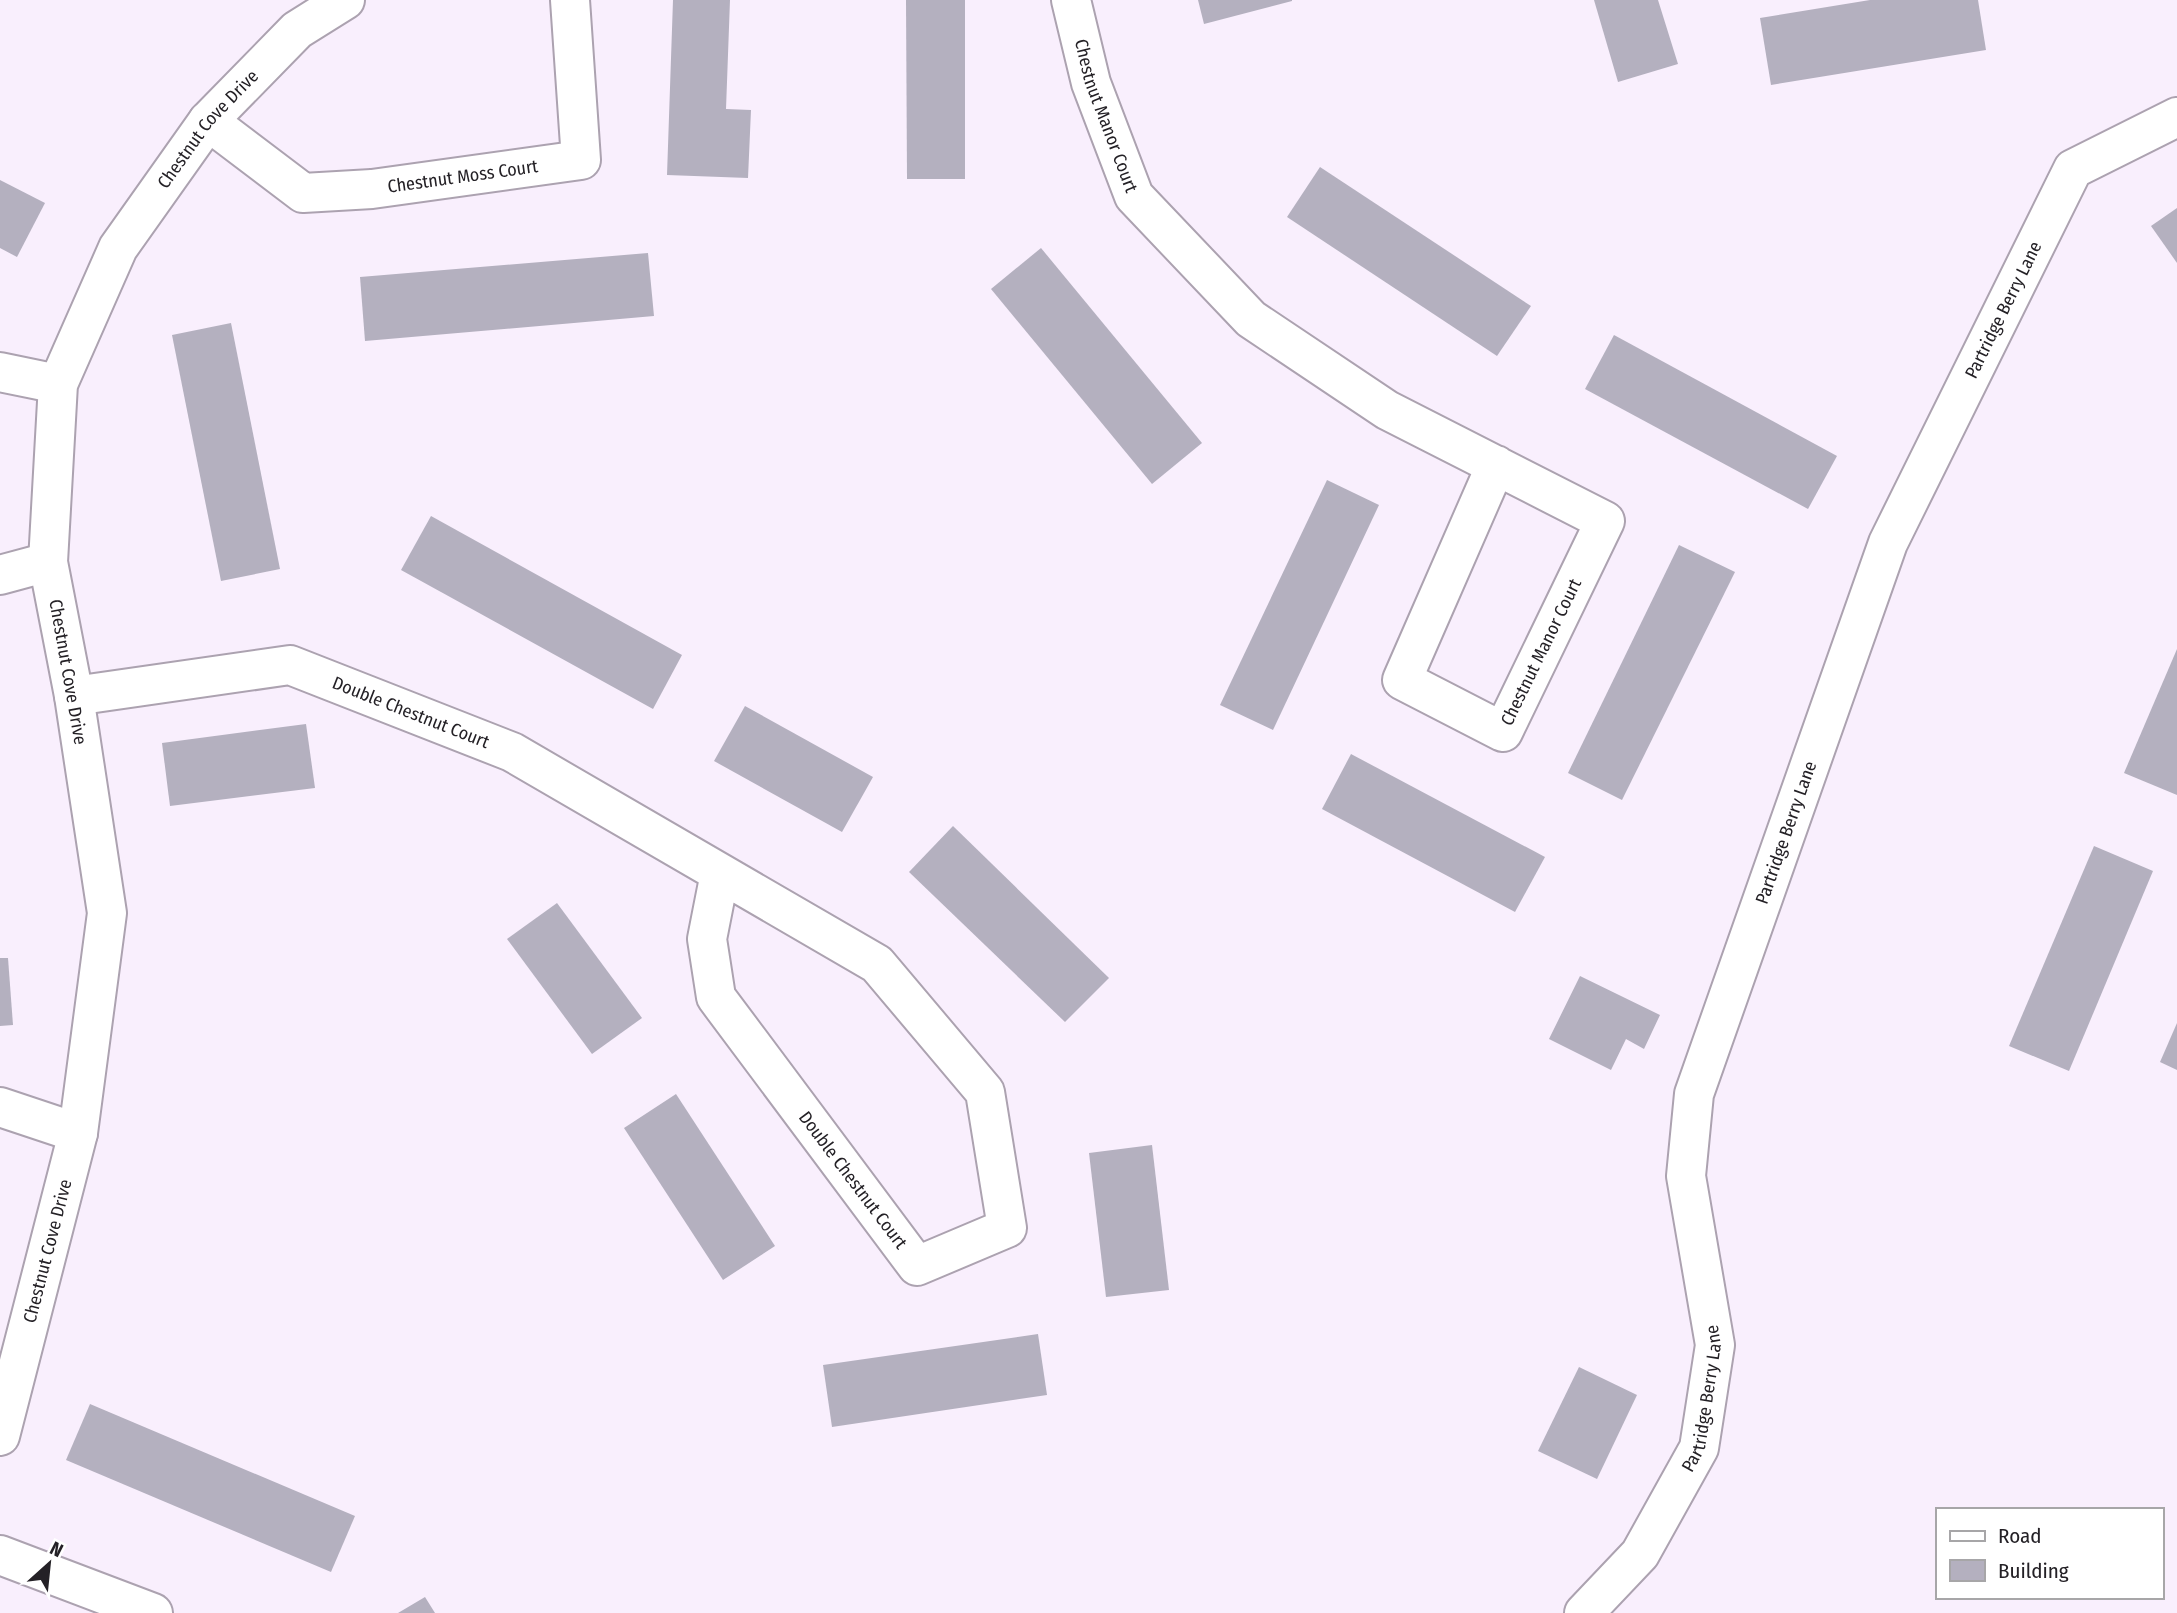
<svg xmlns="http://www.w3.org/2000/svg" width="2177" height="1613" viewBox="0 0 2177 1613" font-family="'Fira Sans Condensed',sans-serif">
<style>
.building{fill:#b4b0bf}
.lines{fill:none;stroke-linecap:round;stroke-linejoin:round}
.minor-casing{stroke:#aca2b0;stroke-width:42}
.minor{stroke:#fff;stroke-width:38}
.labels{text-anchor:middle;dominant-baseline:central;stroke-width:6;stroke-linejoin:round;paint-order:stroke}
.street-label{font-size:18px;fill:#242126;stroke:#fff}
</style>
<rect width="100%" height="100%" fill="#f9effd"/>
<!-- building -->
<g class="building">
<path d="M673 0H730L726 109 751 110 748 178 667 175Z"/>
<path d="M906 0H965V179H907Z"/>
<path d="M1198 0H1292V1L1204 24Z"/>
<path d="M1594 0H1658L1678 64 1618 82Z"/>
<path d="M1870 0H1978L1986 50 1771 85 1760 18Z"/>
<path d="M1320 167 1531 306 1497 356 1287 217Z"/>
<path d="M0 180 45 203 17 257 0 248Z"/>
<path d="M2177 208V263L2151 226Z"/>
<path d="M1041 248 1202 443 1152 484 991 289Z"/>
<path d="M648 253 654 316 365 341 360 277Z"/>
<path d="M231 323 280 569 221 581 172 335Z"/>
<path d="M1614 335 1837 456 1808 509 1585 389Z"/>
<path d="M1327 480 1379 505 1273 730 1220 705Z"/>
<path d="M431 516 682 655 653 709 401 570Z"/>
<path d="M1679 545 1735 572 1622 800 1568 773Z"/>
<path d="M2177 649V795L2124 773Z"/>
<path d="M745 706 873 777 842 832 714 761Z"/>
<path d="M306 724 315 788 170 806 162 743Z"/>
<path d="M1351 754 1545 857 1515 912 1322 809Z"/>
<path d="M953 826 1109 978 1065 1022 909 872Z"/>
<path d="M2094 846 2153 871 2069 1071 2009 1046Z"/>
<path d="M557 903 642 1018 592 1054 507 939Z"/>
<path d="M0 958H8L13 1025 0 1026Z"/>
<path d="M1580 976 1660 1015 1644 1049 1626 1039 1611 1070 1549 1039Z"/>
<path d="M2177 1023V1070L2160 1062Z"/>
<path d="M676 1094 775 1246 723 1280 624 1128Z"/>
<path d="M1152 1145 1169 1290 1106 1297 1089 1153Z"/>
<path d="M1038 1334 1047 1395 832 1427 823 1365Z"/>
<path d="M1579 1367 1637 1395 1597 1479 1538 1451Z"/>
<path d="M90 1404 355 1516 331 1572 66 1460Z"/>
<path d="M425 1597 435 1613H398Z"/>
</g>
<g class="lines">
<!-- minor casing -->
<g class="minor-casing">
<g id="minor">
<path id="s1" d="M1071 0 1091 83 1134 196 1251 319 1387 410 1605 521 1503 732 1402 680 1496 465"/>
<path id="s2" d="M208 121 303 193 372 189 581 160 570 0"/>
<path d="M0 372 58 384"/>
<path d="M0 575 48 562"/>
<path id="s3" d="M74 696 290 665 512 752 877 964 985 1092 1007 1228 917 1266 716 997 707 939 720 873"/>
<path d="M0 1107 78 1133"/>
<path id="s4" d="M0 1436 78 1133 107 913 74 696 48 562 58 384 118 248 208 121 297 30 345 0"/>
<path d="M0 1555 153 1613"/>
<path id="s5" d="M1584 1613 1640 1554 1699 1448 1715 1345 1686 1176 1694 1094 1888 543 2073 169 2177 117"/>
</g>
</g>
<!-- minor -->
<use href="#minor" class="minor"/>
</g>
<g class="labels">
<!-- street labels -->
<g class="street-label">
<text stroke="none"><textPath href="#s1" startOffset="121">Chestnut Manor Court</textPath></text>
<text stroke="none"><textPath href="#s4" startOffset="1367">Chestnut Cove Drive</textPath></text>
<text stroke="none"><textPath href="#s2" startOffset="280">Chestnut Moss Court</textPath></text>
<text stroke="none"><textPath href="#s5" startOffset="1405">Partridge Berry Lane</textPath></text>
<text transform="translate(1541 652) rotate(-64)">Chestnut Manor Court</text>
<text transform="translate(68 672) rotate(80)">Chestnut Cove Drive</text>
<text stroke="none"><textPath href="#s3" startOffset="348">Double Chestnut Court</textPath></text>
<text stroke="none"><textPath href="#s5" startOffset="838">Partridge Berry Lane</textPath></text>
<text transform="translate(853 1180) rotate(53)">Double Chestnut Court</text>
<text stroke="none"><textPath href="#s4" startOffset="191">Chestnut Cove Drive</textPath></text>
<text stroke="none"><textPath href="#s5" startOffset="252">Partridge Berry Lane</textPath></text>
</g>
</g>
<!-- legend -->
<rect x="1936" y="1508" width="228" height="91" fill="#ffffff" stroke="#a7a6a8" stroke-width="2"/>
<rect x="1950" y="1531" width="35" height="10" fill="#ffffff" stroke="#a7a6a8" stroke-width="2"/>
<text x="1998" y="1543" font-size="21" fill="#242126">Road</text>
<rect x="1950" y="1560" width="35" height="21" fill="#b4b0bf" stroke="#a7a6a8" stroke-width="2"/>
<text x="1998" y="1578" font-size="21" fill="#242126">Building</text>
<!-- north arrow -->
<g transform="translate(49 1564) rotate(27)" stroke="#ffffff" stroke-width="5" paint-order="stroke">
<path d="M0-5L12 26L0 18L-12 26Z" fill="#242126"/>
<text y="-10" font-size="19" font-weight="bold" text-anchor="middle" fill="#242126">N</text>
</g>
</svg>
